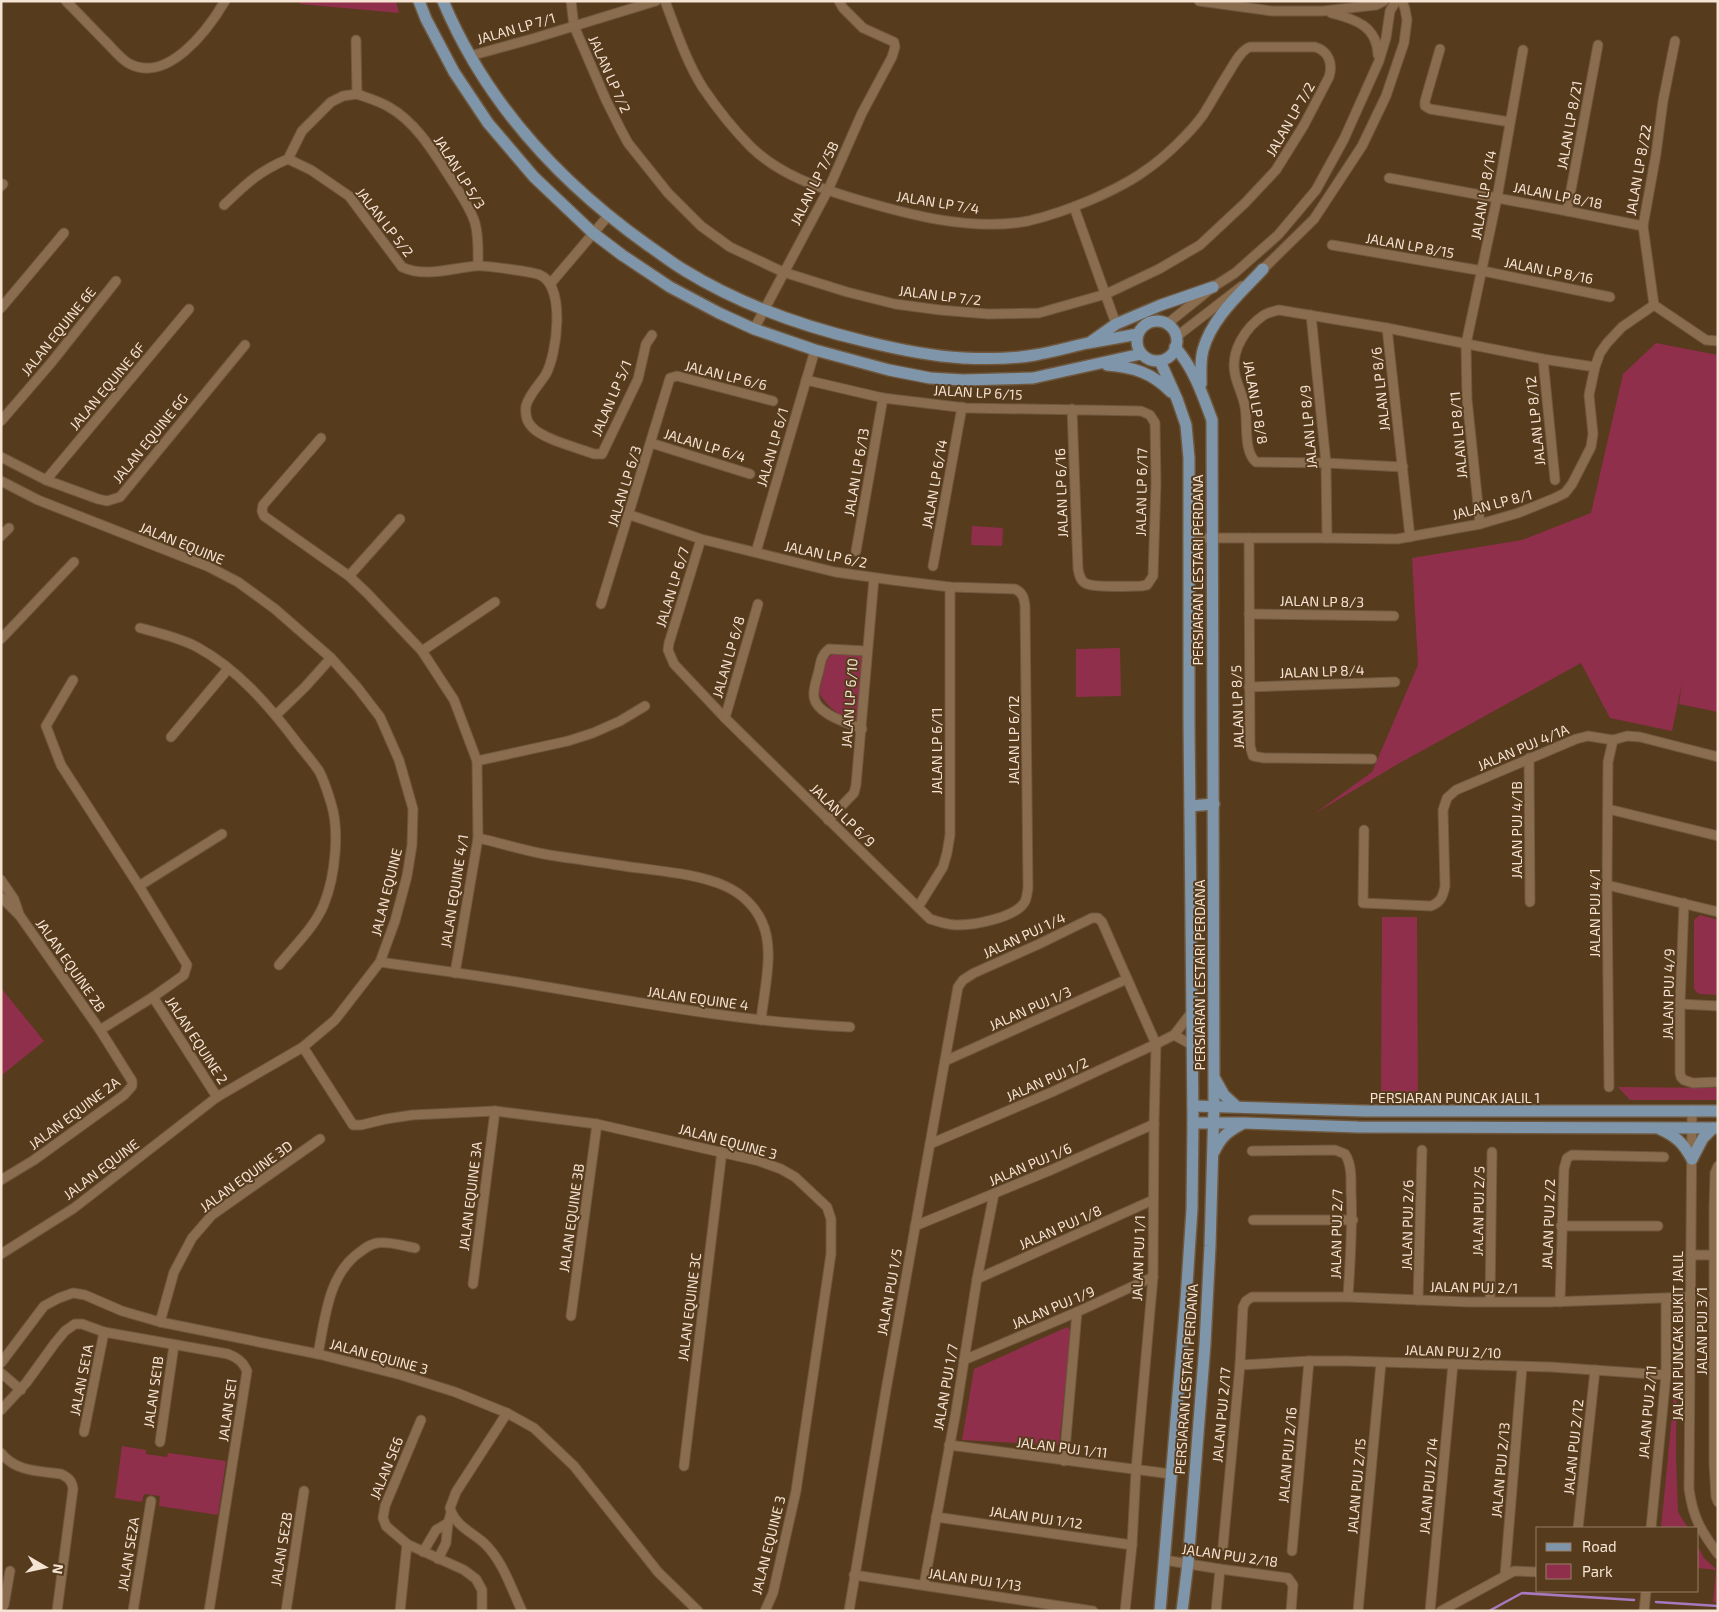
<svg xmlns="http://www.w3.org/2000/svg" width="1719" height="1612" viewBox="0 0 1719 1612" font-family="'Exo 2',sans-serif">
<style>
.green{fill:#902f4b}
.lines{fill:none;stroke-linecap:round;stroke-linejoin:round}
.stream{stroke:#a779bf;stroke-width:2.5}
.minor-casing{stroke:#6e573d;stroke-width:11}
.major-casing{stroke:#6e573d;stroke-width:14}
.minor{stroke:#8a6c4e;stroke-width:9}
.major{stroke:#7f95a9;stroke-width:11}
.labels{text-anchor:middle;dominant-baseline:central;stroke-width:4;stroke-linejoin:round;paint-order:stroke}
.street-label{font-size:14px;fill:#f5e3d3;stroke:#563b1d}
</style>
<rect width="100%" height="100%" fill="#563b1d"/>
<!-- green -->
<g class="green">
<path d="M300 1H396L399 13 300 4Z"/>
<path d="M1656 343 1718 355V712L1679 704 1682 683 1672 731 1610 718 1581 663 1398 764 1314 814 1372 772 1418 665 1412 558 1522 540 1591 513 1623 374Z"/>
<path d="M972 526 1003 528 1002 546 971 545Z"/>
<path d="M1120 648 1121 696 1076 697V649Z"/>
<path d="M835 652 862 656 860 722C839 716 831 711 819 693L827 659Z"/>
<path d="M1700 915 1718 920V995L1699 994 1694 989V920Z"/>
<path d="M1382 917H1417L1418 1097 1381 1096Z"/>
<path d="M1 988 44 1041 1 1076Z"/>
<path d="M1618 1087 1718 1088V1100H1630Z"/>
<path d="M1067 1327 1071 1331 1059 1445 962 1440 974 1369Z"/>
<path d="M1677 1364 1676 1457 1678 1512 1688 1528H1661Z"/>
<path d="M122 1446 146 1450V1454L167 1457 168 1453 226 1461 218 1515 159 1506 160 1496 144 1494 142 1502 115 1498Z"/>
<path d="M1698 1547 1704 1558 1718 1571V1603L1713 1602 1716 1570 1698 1568Z"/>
</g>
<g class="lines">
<!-- stream -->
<g class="stream">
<path d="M1656 1602 1718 1606"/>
<path d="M1489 1611 1522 1593 1634 1600"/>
</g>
<!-- minor casing -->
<g class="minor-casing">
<g id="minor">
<path d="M66 1C80 15 93 29 106 42 113 49 120 58 128 63 167 85 208 30 225 1"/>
<path d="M571 1 574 26 606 100 621 130 628 143 668 193 701 226 730 247 783 272 847 292 895 304 940 310 988 314 1039 313 1106 294 1159 269 1200 245 1245 203 1276 170 1304 125 1329 77C1333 64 1329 51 1315 47H1250C1241 50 1234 64 1229 72 1220 86 1212 101 1203 115 1191 132 1164 158 1146 170 1130 182 1111 191 1093 199 1072 208 1050 216 1028 221 971 232 906 214 852 198 816 187 779 174 751 147 735 131 716 107 703 88 686 61 676 30 665 1"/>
<path d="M1199 1 1272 11H1323L1376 5 1384 1"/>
<path d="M1331 13C1355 19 1377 26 1378 55"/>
<path d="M356 40 357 94C368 98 379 101 389 107 417 123 434 153 451 179 459 192 471 209 475 223 479 237 478 251 478 265"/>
<path d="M1440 49 1425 101V106L1430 109 1510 122"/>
<path d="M470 56 535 38 656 1"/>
<path d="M288 159 311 170 349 196 402 267C425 278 452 268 476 266 483 265 534 272 540 275 566 286 557 354 546 374 540 384 529 394 526 406 525 414 527 422 532 427 542 439 579 448 594 454H602L638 379 646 344 652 335"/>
<path d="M1389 178 1567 211 1643 226"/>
<path d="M1 186 3 184"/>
<path d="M224 205C246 184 259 171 288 159L302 131 331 102 343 96 357 94"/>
<path d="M1074 207 1116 324"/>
<path d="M1567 211 1598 45"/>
<path d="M1332 245 1483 271 1610 297"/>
<path d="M1260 272 1314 219 1362 146 1386 96 1404 43 1407 20 1405 9 1402 1"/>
<path d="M551 283 608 216"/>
<path d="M1654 305 1643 226 1656 154 1663 101 1675 41"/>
<path d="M1 308 64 233"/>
<path d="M1311 315 1326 463 1327 538"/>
<path d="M1167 324 1213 287 1235 273 1278 235 1316 190 1344 139 1379 61 1386 38 1390 11 1396 1"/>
<path d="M1387 328 1279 310C1274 311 1268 313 1264 315 1246 327 1230 351 1235 374 1237 385 1243 395 1245 407 1248 422 1243 451 1256 462L1326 463 1403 467"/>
<path d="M754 329 828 190 862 113 892 57 895 47 894 42 863 28 843 8 839 1"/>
<path d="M1176 337 1242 286"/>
<path d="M1543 359 1555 480"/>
<path d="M806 380 883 398 966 408 1141 411 1150 415 1155 423 1156 483 1153 576 1147 585 1141 586C1130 586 1092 588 1085 583 1080 580 1079 574 1078 569L1072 409"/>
<path d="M1 421 51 363 116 281"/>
<path d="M321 438 263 505 262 511 264 516 349 576 367 593 422 651 454 700 477 761 478 838 455 973"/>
<path d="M651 443 750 474"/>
<path d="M1 457 46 480 98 499 107 501 120 497 245 345"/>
<path d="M46 480 189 309"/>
<path d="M1 481 38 500 209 567 238 582 275 609 331 658 357 687 380 717 399 760 413 809 412 845 407 876 395 921 380 962 335 1020 303 1047 217 1097 74 1208 1 1254"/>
<path d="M630 515 701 539 835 572 892 580 950 587 1015 589C1023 593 1024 598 1025 606L1028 888C1027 893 1027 899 1024 903 1014 918 974 925 957 925 948 925 939 922 930 919L725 718 674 664 668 650 669 643 701 539"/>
<path d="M1480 524 1467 399 1466 344 1497 198 1523 50"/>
<path d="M1 536 9 528"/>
<path d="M1410 537 1387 328 1543 359 1595 367"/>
<path d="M1188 538H1327L1397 539 1480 524 1518 513 1555 498 1565 493 1572 484 1591 447 1593 434 1589 395 1595 367 1600 353 1607 343 1622 327 1654 305 1706 340 1718 341"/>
<path d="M1249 538 1250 746 1253 756 1264 758 1372 759"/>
<path d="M856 551 883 398"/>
<path d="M756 552 815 350"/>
<path d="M933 566 962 407"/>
<path d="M349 576 400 519"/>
<path d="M601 604 670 378 677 376 773 401"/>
<path d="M1249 614 1394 616"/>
<path d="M140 628C159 633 180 638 197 647 238 669 271 708 298 744 305 753 313 762 319 771 324 780 328 793 331 803 340 831 335 877 324 904 315 927 294 946 279 965"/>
<path d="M1 639 74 562"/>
<path d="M422 651 495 602"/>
<path d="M73 680 46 726 61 765 139 886 187 965 184 975 153 997 100 1030"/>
<path d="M1249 687 1395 682"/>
<path d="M276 715 305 687 331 658"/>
<path d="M725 718 758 604"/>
<path d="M862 729C848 723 816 714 814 697 813 689 816 681 818 674 821 663 820 656 829 649L867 651"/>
<path d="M171 737 228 669"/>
<path d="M1529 758 1530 902"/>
<path d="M477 761 568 741 593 733 620 721 645 706"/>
<path d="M1608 809 1718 836"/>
<path d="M828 820 854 793 856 785 874 578"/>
<path d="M1364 830 1363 903 1431 906C1441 902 1443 896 1445 886L1443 810 1447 798 1456 790 1576 739 1588 736 1613 740 1627 736 1640 737 1718 757"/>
<path d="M478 838C501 843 525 851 549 855 574 859 599 862 624 866 656 871 696 873 725 886 741 893 755 906 762 922 775 949 764 991 761 1020"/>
<path d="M1 880 14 899 19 914"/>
<path d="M1607 885 1718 912"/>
<path d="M139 886 222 834"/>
<path d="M1 897 20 916 100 1030 132 1081V1086L124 1095 34 1160 1 1180"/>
<path d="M1684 903 1680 1004V1073L1681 1077 1684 1080 1693 1083 1718 1082"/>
<path d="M918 907 943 867 947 853 950 835V587"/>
<path d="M380 962C428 969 476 975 523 983 631 1001 739 1022 850 1027"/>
<path d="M153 997 217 1097"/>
<path d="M1680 1004 1718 1006"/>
<path d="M1174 1035 1192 1045"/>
<path d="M303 1047 353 1125H361L386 1119 412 1115 495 1111 597 1124 759 1161 781 1169 795 1177 827 1207 831 1219V1254L796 1491 773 1593 765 1611"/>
<path d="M945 1061 1127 979"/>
<path d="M1609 1087 1607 885 1608 762 1613 740"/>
<path d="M1692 1110 1689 1489C1693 1518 1701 1531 1718 1554"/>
<path d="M930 1144 1052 1092 1156 1044 1174 1035 1191 1013"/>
<path d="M1252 1151 1335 1150 1345 1154C1352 1165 1351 1179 1351 1192 1353 1227 1350 1262 1348 1297"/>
<path d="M1718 1166 1715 1173 1714 1208V1464L1716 1497 1718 1502"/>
<path d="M1253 1220H1353"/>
<path d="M915 1226 1051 1170 1154 1124"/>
<path d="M1561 1226H1658"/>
<path d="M1691 1255H1718"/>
<path d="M977 1279 1153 1200"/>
<path d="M473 1284 495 1111"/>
<path d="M1418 1300 1422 1150"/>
<path d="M1490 1301 1492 1152"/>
<path d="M1560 1302 1564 1169 1567 1158 1572 1155 1664 1157"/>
<path d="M571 1316 597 1124"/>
<path d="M160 1322 174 1272 192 1238 212 1215 320 1139"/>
<path d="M318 1354C325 1319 328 1274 360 1252 365 1248 371 1244 377 1243 388 1241 404 1246 415 1248"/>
<path d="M964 1360 1077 1312 1153 1277"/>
<path d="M1 1363 44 1306 59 1298 73 1293 85 1295 122 1311 160 1322 318 1354 401 1375 455 1392 507 1413 534 1428 574 1466 658 1572 698 1611"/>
<path d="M1240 1365 1309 1361H1347L1551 1367 1666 1375"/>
<path d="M1 1373 21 1390"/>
<path d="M1 1410 26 1383 55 1343 65 1331 75 1324H82L104 1332 228 1354C238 1358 243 1362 247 1371L209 1611"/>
<path d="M507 1413 456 1492 450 1508C455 1526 472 1532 484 1543 503 1561 511 1588 522 1611"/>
<path d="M421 1420 385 1506 383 1518 386 1526 407 1544 464 1570 476 1579 482 1590V1611"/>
<path d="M84 1432 104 1332"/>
<path d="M160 1442 174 1345"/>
<path d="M949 1445 1171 1474"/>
<path d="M1 1453C16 1472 39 1471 61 1474 69 1478 72 1481 73 1489L57 1611"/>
<path d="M1064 1461 1077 1312"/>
<path d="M684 1466 722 1151"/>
<path d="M936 1517 1132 1545"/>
<path d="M1578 1528 1595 1370"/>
<path d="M1651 1528 1666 1375V1299"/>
<path d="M1223 1546 1240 1365 1243 1307 1246 1301 1252 1297H1348L1468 1302H1550L1689 1297"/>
<path d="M1292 1551 1309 1361"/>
<path d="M423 1552 436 1530 448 1523"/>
<path d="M438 1559 446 1543 448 1523 451 1513"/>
<path d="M1164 1560 1220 1569 1288 1578 1293 1585 1291 1611"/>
<path d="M854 1575 1093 1611"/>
<path d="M1505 1575 1522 1367"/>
<path d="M924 1585 956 1411 977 1279 994 1194"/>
<path d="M1 1608 4 1605 10 1571"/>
<path d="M133 1611 151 1501"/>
<path d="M286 1611 304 1491"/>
<path d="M400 1611 407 1544"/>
<path d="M849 1611 886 1390 958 987 963 980 974 973 1039 944 1092 918H1098L1102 922 1156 1044 1154 1124 1153 1277 1136 1470 1132 1545 1125 1611"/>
<path d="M1216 1611 1220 1569"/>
<path d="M1358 1611 1381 1363"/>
<path d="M1430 1611 1453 1364"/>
<path d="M1441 1611 1514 1571 1538 1572"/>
<path d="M1644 1611 1646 1591"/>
</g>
</g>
<!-- major casing -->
<g class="major-casing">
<g id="major">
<path d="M419 1 426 19 454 72 488 123 534 177 593 233 622 255 670 287 719 313 754 329 815 350 889 370 930 378 963 380 1033 378 1141 354"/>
<path d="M443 1C486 103 560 183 649 246 661 254 672 263 684 270 739 304 801 326 864 341 896 349 930 356 963 358 985 359 1013 359 1035 355 1053 352 1070 347 1088 343 1105 340 1121 337 1138 334"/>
<circle cx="1157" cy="341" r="20"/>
<path d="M1092 341 1116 324 1161 305 1213 287"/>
<path d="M1175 347C1194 369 1202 393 1212 420L1214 1106 1210 1246 1205 1344 1188 1563 1182 1611"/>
<path d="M1107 365C1134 367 1152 373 1171 392"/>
<path d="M1201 384C1201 373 1200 361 1203 350 1212 317 1241 293 1263 269"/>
<path d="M1190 806 1214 804"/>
<path d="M1215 1079 1224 1095 1236 1106"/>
<path d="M1193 1106 1365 1111H1718"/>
<path d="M1193 1123H1244L1358 1127 1718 1128"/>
<path d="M1660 1129C1677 1137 1683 1143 1692 1159"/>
<path d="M1214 1152C1221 1137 1227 1132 1242 1124"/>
<path d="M1692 1159 1703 1138 1713 1128"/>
<path d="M1160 1611 1186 1300 1192 1209 1193 1123 1189 721V458L1186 425 1177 399 1160 361"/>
</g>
</g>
<!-- minor -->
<use href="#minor" class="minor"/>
<!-- major -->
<use href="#major" class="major"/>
</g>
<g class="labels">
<!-- street labels -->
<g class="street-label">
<text transform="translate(516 28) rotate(-16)">JALAN LP 7/1</text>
<text transform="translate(610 74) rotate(66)">JALAN LP 7/2</text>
<text transform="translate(1290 119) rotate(-60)">JALAN LP 7/2</text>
<text transform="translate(1569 125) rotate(-80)">JALAN LP 8/21</text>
<text transform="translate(1638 170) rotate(-80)">JALAN LP 8/22</text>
<text transform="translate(460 172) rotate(58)">JALAN LP 5/3</text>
<text transform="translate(814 183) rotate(-64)">JALAN LP 7/5B</text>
<text transform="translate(1483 195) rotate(-80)">JALAN LP 8/14</text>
<text transform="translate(1558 195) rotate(11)">JALAN LP 8/18</text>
<text transform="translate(938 202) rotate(9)">JALAN LP 7/4</text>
<text transform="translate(385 222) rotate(52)">JALAN LP 5/2</text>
<text transform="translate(1410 245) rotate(10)">JALAN LP 8/15</text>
<text transform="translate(1549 270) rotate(11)">JALAN LP 8/16</text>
<text transform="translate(940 295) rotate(7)">JALAN LP 7/2</text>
<text transform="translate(58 331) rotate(-51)">JALAN EQUINE 6E</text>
<text transform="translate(726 375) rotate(14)">JALAN LP 6/6</text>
<text transform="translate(107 386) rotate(-50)">JALAN EQUINE 6F</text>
<text transform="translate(1380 389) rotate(-96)">JALAN LP 8/6</text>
<text transform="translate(978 392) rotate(3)">JALAN LP 6/15</text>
<text transform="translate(611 398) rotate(-67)">JALAN LP 5/1</text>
<text transform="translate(1256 402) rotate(80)">JALAN LP 8/8</text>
<text transform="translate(1535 421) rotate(-96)">JALAN LP 8/12</text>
<text transform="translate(1308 427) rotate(-95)">JALAN LP 8/9</text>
<text transform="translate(1458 435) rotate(-95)">JALAN LP 8/11</text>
<text transform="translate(150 438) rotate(-51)">JALAN EQUINE 6G</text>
<text transform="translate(705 445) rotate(17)">JALAN LP 6/4</text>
<text transform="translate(772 447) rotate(-74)">JALAN LP 6/1</text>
<text transform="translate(856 472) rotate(-80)">JALAN LP 6/13</text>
<text transform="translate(934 484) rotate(-80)">JALAN LP 6/14</text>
<text transform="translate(624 486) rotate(-73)">JALAN LP 6/3</text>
<text transform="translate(1141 492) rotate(-89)">JALAN LP 6/17</text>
<text transform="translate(1061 493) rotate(-92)">JALAN LP 6/16</text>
<text transform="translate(1492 504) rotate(-15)">JALAN LP 8/1</text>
<text transform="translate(182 543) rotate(22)">JALAN EQUINE</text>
<text transform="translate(826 554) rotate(12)">JALAN LP 6/2</text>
<text transform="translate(1197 570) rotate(-90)">PERSIARAN LESTARI PERDANA</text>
<text transform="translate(672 587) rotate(-73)">JALAN LP 6/7</text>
<text transform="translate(1322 601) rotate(1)">JALAN LP 8/3</text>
<text transform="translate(728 657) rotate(-74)">JALAN LP 6/8</text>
<text transform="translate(1322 671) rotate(-2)">JALAN LP 8/4</text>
<text transform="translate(849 703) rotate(-86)">JALAN LP 6/10</text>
<text transform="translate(1237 707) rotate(-92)">JALAN LP 8/5</text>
<text transform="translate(1013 740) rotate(-90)">JALAN LP 6/12</text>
<text transform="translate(1523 747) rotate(-23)">JALAN PUJ 4/1A</text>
<text transform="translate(936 751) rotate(-90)">JALAN LP 6/11</text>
<text transform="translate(843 815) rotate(44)">JALAN LP 6/9</text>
<text transform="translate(1516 830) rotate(-90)">JALAN PUJ 4/1B</text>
<text transform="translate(454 891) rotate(-81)">JALAN EQUINE 4/1</text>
<text transform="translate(386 892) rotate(-76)">JALAN EQUINE</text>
<text transform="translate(1594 913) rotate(-90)">JALAN PUJ 4/1</text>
<text transform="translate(1024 935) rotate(-25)">JALAN PUJ 1/4</text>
<text transform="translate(71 965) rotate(55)">JALAN EQUINE 2B</text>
<text transform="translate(1199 975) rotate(-90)">PERSIARAN LESTARI PERDANA</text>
<text transform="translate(1668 994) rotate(-89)">JALAN PUJ 4/9</text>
<text transform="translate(698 998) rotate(8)">JALAN EQUINE 4</text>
<text transform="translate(1030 1008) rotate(-24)">JALAN PUJ 1/3</text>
<text transform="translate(197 1040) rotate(57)">JALAN EQUINE 2</text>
<text transform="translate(1047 1079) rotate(-24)">JALAN PUJ 1/2</text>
<text x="1455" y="1097">PERSIARAN PUNCAK JALIL 1</text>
<text transform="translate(74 1113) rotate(-37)">JALAN EQUINE 2A</text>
<text transform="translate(728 1141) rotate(15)">JALAN EQUINE 3</text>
<text transform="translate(1030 1164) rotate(-23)">JALAN PUJ 1/6</text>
<text transform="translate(101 1169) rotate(-37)">JALAN EQUINE</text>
<text transform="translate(246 1176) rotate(-36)">JALAN EQUINE 3D</text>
<text transform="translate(470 1196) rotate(-83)">JALAN EQUINE 3A</text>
<text transform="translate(1478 1211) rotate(-89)">JALAN PUJ 2/5</text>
<text transform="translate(571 1218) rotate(-82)">JALAN EQUINE 3B</text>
<text transform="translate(1548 1224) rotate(-88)">JALAN PUJ 2/2</text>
<text transform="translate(1407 1225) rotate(-89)">JALAN PUJ 2/6</text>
<text transform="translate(1060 1227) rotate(-24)">JALAN PUJ 1/8</text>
<text transform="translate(1336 1234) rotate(-89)">JALAN PUJ 2/7</text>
<text transform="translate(1138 1258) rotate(-88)">JALAN PUJ 1/1</text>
<text transform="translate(1474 1287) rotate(1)">JALAN PUJ 2/1</text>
<text transform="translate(889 1292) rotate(-80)">JALAN PUJ 1/5</text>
<text transform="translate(689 1307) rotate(-83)">JALAN EQUINE 3C</text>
<text transform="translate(1053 1307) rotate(-23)">JALAN PUJ 1/9</text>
<text transform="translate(1701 1331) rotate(-90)">JALAN PUJ 3/1</text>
<text transform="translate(1677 1336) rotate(-90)">JALAN PUNCAK BUKIT JALIL</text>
<text transform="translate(1453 1351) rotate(2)">JALAN PUJ 2/10</text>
<text transform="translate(379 1356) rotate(15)">JALAN EQUINE 3</text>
<text transform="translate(1186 1379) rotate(-86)">PERSIARAN LESTARI PERDANA</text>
<text transform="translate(81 1380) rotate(-79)">JALAN SE1A</text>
<text transform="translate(945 1387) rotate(-80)">JALAN PUJ 1/7</text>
<text transform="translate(153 1392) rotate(-82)">JALAN SE1B</text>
<text transform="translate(227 1410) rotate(-82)">JALAN SE1</text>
<text transform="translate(1647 1412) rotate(-85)">JALAN PUJ 2/11</text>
<text transform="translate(1221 1415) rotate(-85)">JALAN PUJ 2/17</text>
<text transform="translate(1062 1447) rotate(7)">JALAN PUJ 1/11</text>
<text transform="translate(1573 1447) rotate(-84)">JALAN PUJ 2/12</text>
<text transform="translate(1287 1455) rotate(-85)">JALAN PUJ 2/16</text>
<text transform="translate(386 1468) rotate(-68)">JALAN SE6</text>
<text transform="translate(1500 1470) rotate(-85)">JALAN PUJ 2/13</text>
<text transform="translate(1356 1486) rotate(-85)">JALAN PUJ 2/15</text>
<text transform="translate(1428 1486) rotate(-85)">JALAN PUJ 2/14</text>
<text transform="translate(1036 1517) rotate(8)">JALAN PUJ 1/12</text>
<text transform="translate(768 1545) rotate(-76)">JALAN EQUINE 3</text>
<text transform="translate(281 1549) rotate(-81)">JALAN SE2B</text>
<text transform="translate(128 1554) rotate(-81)">JALAN SE2A</text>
<text transform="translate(1230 1555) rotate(8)">JALAN PUJ 2/18</text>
<text transform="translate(975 1579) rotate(8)">JALAN PUJ 1/13</text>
</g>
</g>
<!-- border -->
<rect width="1719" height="1612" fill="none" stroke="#f5e3d3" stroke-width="5"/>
<!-- legend -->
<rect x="1536" y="1527" width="162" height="65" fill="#563b1d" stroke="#967e66"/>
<rect x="1546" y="1543" width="25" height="8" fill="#7f95a9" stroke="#967e66"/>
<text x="1582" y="1552" font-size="15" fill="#f5e3d3">Road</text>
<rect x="1546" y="1564" width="25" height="15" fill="#902f4b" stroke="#967e66"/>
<text x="1582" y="1577" font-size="15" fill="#f5e3d3">Park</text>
<!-- north arrow -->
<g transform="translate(45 1567) rotate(99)" stroke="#563b1d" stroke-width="4" paint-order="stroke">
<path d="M0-4L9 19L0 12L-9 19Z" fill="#f5e3d3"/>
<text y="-8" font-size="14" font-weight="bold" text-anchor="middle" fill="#f5e3d3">N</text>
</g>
</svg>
